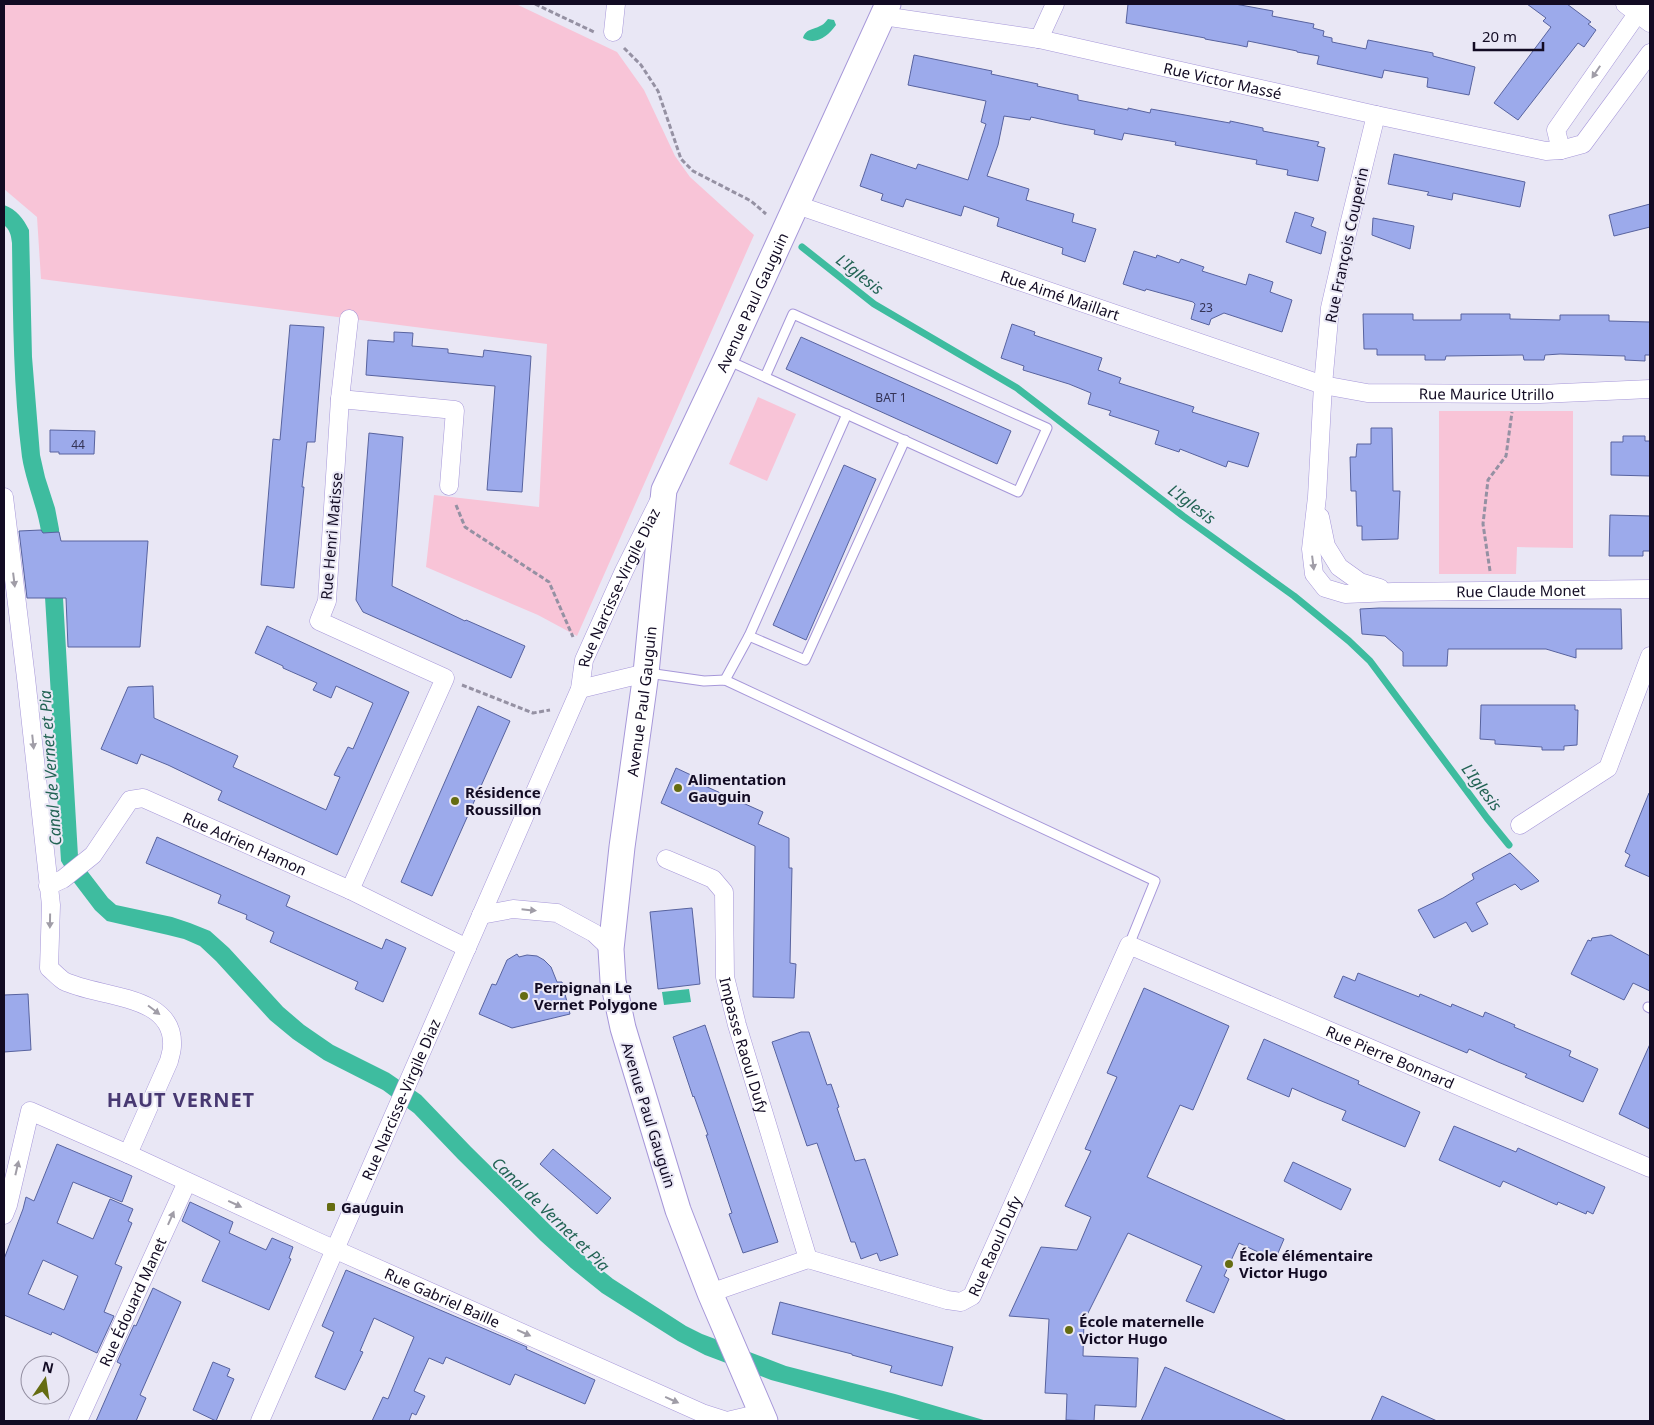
<svg xmlns="http://www.w3.org/2000/svg" width="1654" height="1425" viewBox="0 0 1654 1425" font-family="'Noto Sans',sans-serif">
<style>
.green{fill:#f8c4d7}
.water{fill:#3ebc9f}
.lines{fill:none;stroke-linecap:round;stroke-linejoin:round}
.stream{stroke:#3ebc9f;stroke-width:7}
.building{fill:#9caaeb;stroke:#58639f;fill-rule:evenodd}
.lane-casing{stroke:#a697d9;stroke-width:11}
.street-casing{stroke:#a697d9;stroke-width:19}
.secondary-casing{stroke:#a697d9;stroke-width:27}
.path{stroke:#9591a3;stroke-width:3;stroke-dasharray:5 2.5;stroke-linecap:butt}
.lane{stroke:#fff;stroke-width:9}
.street{stroke:#fff;stroke-width:18}
.secondary{stroke:#fff;stroke-width:25}
.oneway{fill:#a09da7}
.poi-dot{fill:#656c11;stroke:#e9e7f5;stroke-width:2}
.labels{text-anchor:middle;dominant-baseline:central;stroke-width:4;stroke-linejoin:round;paint-order:stroke}
.number-label{font-size:12px;fill:#343355}
.street-label{font-size:15px;fill:#120b23;stroke:#e9e7f5}
.poi-label{font-size:15px;font-weight:bold;fill:#120b23;stroke:#e9e7f5;text-anchor:start}
.water-label{font-size:16px;font-style:italic;fill:#226354;stroke:#e9e7f5}
.district-label{font-size:20px;font-weight:bold;letter-spacing:1px;fill:#483972;stroke:#e9e7f5}
</style>
<rect width="100%" height="100%" fill="#e9e7f5"/>
<!-- green -->
<g class="green">
<path d="M4 4H516L617 52 644 90 675 156 690 177 754 235 577 636 538 615 426 567 434 495 539 507 547 344 41 279 37 217 4 189Z"/>
<path d="M758 397 796 414 767 481 729 464Z"/>
<path d="M1439 411H1573V548L1517 547 1516 574H1439Z"/>
</g>
<!-- water -->
<g class="water">
<path d="M828 19 834 20 836 25C828 36 816 46 803 38 806 28 814 30 822 25 824 24 826 21 828 19Z"/>
<path d="M4 205C17 210 23 218 29 230L32 357 40 455 45 477 55 508 59 529 78 856 88 872 108 898 116 905 172 917 190 923 210 931 229 948 283 1007 304 1025 333 1045 389 1073 421 1095 471 1147 553 1228 582 1254 613 1279 686 1326 702 1334 786 1366 895 1394 987 1421H924L771 1380 705 1355 678 1341 602 1293 571 1268 541 1241 458 1159 414 1113 383 1090 324 1060 293 1039 270 1020 216 961 200 946 184 939 168 935 107 921 95 910 73 881 61 861 41 531C37 506 26 482 22 457 13 386 13 314 12 243 11 235 10 230 4 225Z"/>
<path d="M689 989 691 1002 664 1005 662 992Z"/>
</g>
<g class="lines">
<!-- stream -->
<path class="stream" d="M802 247 874 304 1017 388 1183 516 1294 596 1349 641 1370 661 1487 818 1509 845"/>
</g>
<!-- building -->
<g class="building">
<path d="M1128 4H1235L1273 11 1272 16 1314 24 1313 28 1324 31 1323 36 1332 38V42L1366 49 1368 40 1433 53V56L1475 67 1469 95 1427 87 1428 78 1384 70 1382 78 1317 64 1319 56 1297 52V51L1248 41 1247 47 1238 45 1205 39V38L1126 23Z"/>
<path d="M1527 4H1567L1591 22 1588 24 1596 30 1584 47 1578 43 1518 120 1494 103 1551 27 1543 21 1546 18Z"/>
<path d="M914 55 992 71 991 74 1038 84 1037 86 1078 95V100L1128 110V108L1150 113 1151 109 1230 123V121L1263 128V131L1319 142 1317 146 1325 148 1318 181 1287 175 1288 170 1256 164 1257 160 1175 145 1176 142 1124 133 1122 140 1094 134 1095 130 1063 124 1031 117 1030 120 1004 116 998 145 987 176 1029 189 1026 200 1074 214 1072 222 1096 229 1085 262 1062 254 1063 248 997 226 999 218 964 206 961 216 906 199 903 207 881 200 883 194 860 186 871 154 916 169 918 164 968 180 986 124 981 122 986 101 908 85Z"/>
<path d="M1394 154 1525 182 1520 207 1453 193 1452 200 1427 195 1429 192 1388 184Z"/>
<path d="M1650 204V227L1614 236 1609 215Z"/>
<path d="M1295 212 1314 218 1311 226 1326 232 1321 254 1286 242Z"/>
<path d="M1373 218 1414 226 1410 249 1372 235Z"/>
<path d="M1134 251 1156 258 1157 255 1179 263 1181 259 1204 267 1202 271 1246 285 1249 274 1273 282 1270 292 1292 300 1282 332 1224 313 1211 319 1209 325 1191 319 1195 304 1193 302 1146 289 1145 291 1123 284Z"/>
<path d="M1363 314H1413V320H1461V314H1510V319L1560 320V315H1609V321L1650 322V355H1645V361L1625 360V356L1560 354 1545 355 1544 360H1524L1523 355 1446 356 1445 360H1425V355H1377V349H1364Z"/>
<path d="M1012 324 1035 332 1034 335 1102 358 1098 370 1121 378 1119 383 1194 407 1192 412 1259 433 1248 467 1228 461 1226 467 1180 449 1179 452 1155 444 1159 431 1109 415 1111 411 1088 404 1091 393 1069 384 1023 370 1024 366 1001 358Z"/>
<path d="M290 325 324 327 315 442H307L302 487H304L294 588 261 585 273 439 280 440Z"/>
<path d="M394 332 413 333 412 346 448 349V353L483 357 484 350 531 356 522 492 487 490 495 386 366 375 368 340 394 342Z"/>
<path d="M801 337 1011 431 997 464 786 369Z"/>
<path d="M1371 428H1392L1393 491H1400L1398 539 1362 540V526H1357L1356 491H1351L1350 457H1356L1357 444H1371Z"/>
<path d="M50 430 95 431 94 454H59V452H50Z"/>
<path d="M369 433 403 437 392 586 465 621 466 620 525 646 511 678 363 612 356 600Z"/>
<path d="M1623 436H1645V441H1650V476L1611 475V442H1623Z"/>
<path d="M844 465 876 479 806 640 773 625Z"/>
<path d="M1610 515 1650 516V551H1643V556H1609Z"/>
<path d="M41 530 43 533 59 532 61 541H148L140 647H68L66 598H27L19 531Z"/>
<path d="M1379 608 1621 609 1622 649H1576V658L1546 649H1448L1447 666H1403V652L1385 636 1362 634 1360 609Z"/>
<path d="M267 626 409 692 337 855 218 800 222 791 168 765 141 754 137 764 101 749 128 687 153 686 154 718 238 756 233 767 326 810 340 777 334 775 348 747 353 749 373 703 336 686 331 698 313 690 317 683 283 668V666L255 653Z"/>
<path d="M1481 705H1575V710H1578L1577 745 1564 746V750H1542V747L1495 744V740L1480 739Z"/>
<path d="M478 706 510 721 432 896 401 882Z"/>
<path d="M676 768 706 782 705 786 763 812 758 824 789 838V868H792L790 963 796 964 794 998 753 997 755 846 661 803Z"/>
<path d="M1649 793H1650V877L1625 866 1630 855 1625 852Z"/>
<path d="M157 837 290 896 286 906 382 949 386 939 406 948 383 1002 355 989 358 982 270 942 274 932 246 919 247 915 218 903 221 895 146 863Z"/>
<path d="M1510 853 1539 881 1521 890 1515 884 1476 903 1488 924 1472 932 1466 922 1434 938 1418 910 1443 898 1474 879 1472 874Z"/>
<path d="M692 908 700 984 658 989 650 912Z"/>
<path d="M1611 935 1650 956V991L1633 983 1624 1000 1571 974 1588 940 1591 941 1592 938Z"/>
<path d="M517 954 519 957 527 955 537 956 544 960 551 967 557 982H562L570 1014 512 1028 479 1014 492 984 496 985 507 960Z"/>
<path d="M1358 973 1419 997 1420 994 1451 1007 1452 1004 1483 1017 1485 1012 1515 1025 1514 1027 1571 1051 1569 1056 1598 1069 1583 1102 1525 1077 1527 1074 1498 1062 1469 1049 1467 1053 1334 997 1343 976 1355 981Z"/>
<path d="M1144 988 1229 1026 1193 1110 1180 1105 1147 1177 1284 1239 1275 1260 1239 1243 1224 1276 1229 1279 1214 1313 1186 1301 1202 1266 1128 1233 1084 1321 1083 1356 1138 1358 1136 1407 1095 1405 1094 1421 1066 1420 1067 1394 1045 1393 1049 1319 1009 1316 1041 1247 1077 1250 1091 1217 1065 1206 1091 1151 1085 1149 1117 1077 1107 1073Z"/>
<path d="M28 994 31 1050 4 1052V995Z"/>
<path d="M705 1025 778 1242 743 1253 729 1214 732 1213 706 1135H708L694 1096 693 1097 673 1037Z"/>
<path d="M801 1032H809L827 1085 831 1084 839 1107 837 1108 855 1161 865 1159 898 1255 880 1261 877 1253 861 1259 855 1242H851L817 1143 807 1146 772 1042Z"/>
<path d="M1264 1039 1359 1081 1358 1084 1420 1112 1405 1147 1342 1120 1346 1111 1319 1100 1292 1088 1289 1097 1247 1079Z"/>
<path d="M1650 1044V1129L1619 1114Z"/>
<path d="M1454 1126 1516 1152 1518 1148 1605 1187 1593 1214 1587 1211 1586 1214 1558 1202 1557 1205 1503 1181 1500 1187 1439 1160Z"/>
<path d="M57 1144 132 1176 122 1202 73 1182 57 1223 93 1239 110 1199 133 1209 128 1221 132 1223 115 1264 122 1267 104 1312 114 1316 97 1353 52 1332 51 1335 4 1315V1259L23 1209 26 1197 34 1201ZM43 1260 78 1276 64 1310 28 1294Z"/>
<path d="M553 1149 611 1198 597 1214 540 1164Z"/>
<path d="M1293 1162 1351 1189 1341 1210 1284 1181Z"/>
<path d="M190 1202 233 1222 229 1233 266 1250 272 1238 293 1247 289 1258 291 1259 269 1310 202 1281 220 1241 182 1221Z"/>
<path d="M346 1270 527 1347 526 1349 595 1380 585 1404 515 1374 510 1385 446 1357 443 1364 429 1358 414 1391 425 1396 416 1415 412 1413 409 1421H372L383 1397 388 1399 414 1337 374 1318 360 1351 363 1352 345 1390 315 1377 334 1332 322 1326Z"/>
<path d="M153 1288 181 1302 140 1395 146 1398 136 1421H96L121 1364 117 1362 134 1325 136 1326Z"/>
<path d="M780 1302 953 1347 942 1386 890 1372 892 1366 852 1355V1354L772 1334Z"/>
<path d="M213 1362 230 1369 227 1376 234 1379 216 1421 193 1410Z"/>
<path d="M1165 1367 1287 1421H1141Z"/>
<path d="M1382 1396 1437 1421H1371Z"/>
</g>
<g class="lines">
<!-- lane casing -->
<g class="lane-casing">
<g id="lane">
<path d="M727 360 1018 492 1047 428 793 314 765 377"/>
<path d="M749 636 805 660 905 440"/>
<path d="M648 673 704 681 725 680 1155 881 1129 945"/>
<path d="M725 680 749 636 847 414"/>
<path d="M1648 1007 1650 1008"/>
</g>
</g>
<!-- street casing -->
<g class="street-casing">
<g id="street">
<path d="M1625 4 1650 23"/>
<path id="s1" d="M883 16 1039 39 1376 115 1546 151 1561 150 1583 144 1650 53"/>
<path d="M613 32 616 4"/>
<path d="M1039 39 1055 4"/>
<path id="s2" d="M1376 115 1349 225 1330 308 1323 385 1317 497 1311 549 1314 574 1325 588 1345 594 1393 592 1650 589"/>
<path d="M1561 150 1556 130 1644 4"/>
<path id="s3" d="M797 205 1323 385 1367 393 1540 394 1650 389"/>
<path d="M349 319 340 399 327 601 319 621 445 678 350 890"/>
<path d="M340 399 455 410 449 486"/>
<path d="M4 497 26 678 51 905 49 968C54 972 59 978 64 981 97 998 175 993 172 1046 172 1051 170 1056 169 1061L128 1154"/>
<path d="M1320 517 1326 546 1339 567 1360 582 1380 588"/>
<path d="M580 689 646 673"/>
<path d="M1520 825 1608 768 1650 656"/>
<path id="s4" d="M666 859 713 879 724 892 725 977 737 1025 808 1259"/>
<path id="s5" d="M48 886 63 879 93 855 130 800 143 798 350 890 467 948"/>
<path d="M481 915 513 909 557 913 594 933 611 949"/>
<path id="s6" d="M4 1215 8 1205 30 1111 128 1154 316 1241 702 1413 727 1421 761 1413"/>
<path id="s7" d="M710 1293 808 1259 947 1300 961 1302 972 1296 1129 945 1650 1168"/>
<path id="s8" d="M78 1421 187 1182"/>
<path id="s9" d="M260 1421 580 689 584 660 624 571 659 501"/>
</g>
</g>
<!-- secondary casing -->
<g class="secondary-casing">
<g id="secondary">
<path id="s10" d="M765 1421 710 1293 678 1210 623 1028 613 981 611 949 622 847 646 673 664 490 726 359 888 4"/>
</g>
</g>
<!-- path -->
<g class="path">
<path d="M535 4 594 32"/>
<path d="M624 48 641 65 658 91 681 159 693 171 751 201 766 214"/>
<path d="M456 505 465 527 549 582 573 637"/>
<path d="M1490 571 1483 524 1488 480 1506 456 1512 412"/>
<path d="M462 685 533 713 550 710"/>
</g>
<!-- lane -->
<use href="#lane" class="lane"/>
<!-- street -->
<use href="#street" class="street"/>
<!-- secondary -->
<use href="#secondary" class="secondary"/>
</g>
<!-- one-way arrows -->
<defs><path id="oneway-solid" d="M-6-.8H1V-3.2L6.5 0L1 3.2V.8H-6Z" transform="scale(1.25)"/></defs>
<g class="oneway">
<use href="#oneway-solid" transform="translate(1596 72) rotate(124)"/>
<use href="#oneway-solid" transform="translate(1313 563) rotate(83)"/>
<use href="#oneway-solid" transform="translate(14 580) rotate(83)"/>
<use href="#oneway-solid" transform="translate(33 742) rotate(84)"/>
<use href="#oneway-solid" transform="translate(529 910) rotate(6)"/>
<use href="#oneway-solid" transform="translate(50 921) rotate(91)"/>
<use href="#oneway-solid" transform="translate(154 1010) rotate(37)"/>
<use href="#oneway-solid" transform="translate(17 1168) rotate(-77)"/>
<use href="#oneway-solid" transform="translate(235 1204) rotate(25)"/>
<use href="#oneway-solid" transform="translate(171 1218) rotate(-66)"/>
<use href="#oneway-solid" transform="translate(524 1333) rotate(24)"/>
<use href="#oneway-solid" transform="translate(672 1400) rotate(24)"/>
</g>
<!-- markers -->
<g class="poi-dot">
<circle cx="678" cy="788" r="5"/>
<circle cx="455" cy="801" r="5"/>
<circle cx="524" cy="996" r="5"/>
<rect x="326" y="1202" width="10" height="10" rx="2.5"/>
<circle cx="1229" cy="1264" r="5"/>
<circle cx="1069" cy="1330" r="5"/>
</g>
<g class="labels">
<!-- number labels -->
<g class="number-label">
<text x="1206" y="307">23</text>
<text x="891" y="397">BAT 1</text>
<text x="78" y="444">44</text>
</g>
<!-- street labels -->
<g class="street-label">
<text stroke="none"><textPath href="#s1" startOffset="346">Rue Victor Massé</textPath></text>
<text transform="translate(1346 245) rotate(-78)">Rue François Couperin</text>
<text stroke="none"><textPath href="#s3" startOffset="278">Rue Aimé Maillart</textPath></text>
<text stroke="none"><textPath href="#s10" startOffset="1168">Avenue Paul Gauguin</textPath></text>
<text stroke="none"><textPath href="#s3" startOffset="720">Rue Maurice Utrillo</textPath></text>
<text transform="translate(331 536) rotate(-85)">Rue Henri Matisse</text>
<text stroke="none"><textPath href="#s9" startOffset="908">Rue Narcisse-Virgile Diaz</textPath></text>
<text stroke="none"><textPath href="#s2" startOffset="680">Rue Claude Monet</textPath></text>
<text stroke="none"><textPath href="#s10" startOffset="748">Avenue Paul Gauguin</textPath></text>
<text stroke="none"><textPath href="#s5" startOffset="246">Rue Adrien Hamon</textPath></text>
<text stroke="none"><textPath href="#s4" startOffset="224">Impasse Raoul Dufy</textPath></text>
<text stroke="none"><textPath href="#s7" startOffset="944">Rue Pierre Bonnard</textPath></text>
<text stroke="none"><textPath href="#s9" startOffset="351">Rue Narcisse-Virgile Diaz</textPath></text>
<text transform="translate(649 1115) rotate(73)">Avenue Paul Gauguin</text>
<text stroke="none"><textPath href="#s7" startOffset="330">Rue Raoul Dufy</textPath></text>
<text stroke="none"><textPath href="#s6" startOffset="560">Rue Gabriel Baille</textPath></text>
<text stroke="none"><textPath href="#s8" startOffset="131">Rue Édouard Manet</textPath></text>
</g>
<!-- poi labels -->
<g class="poi-label">
<text x="688" y="779">Alimentation<tspan x="688" dy="17">Gauguin</tspan></text>
<text x="465" y="792">Résidence<tspan x="465" dy="17">Roussillon</tspan></text>
<text x="534" y="987">Perpignan Le<tspan x="534" dy="17">Vernet Polygone</tspan></text>
<text x="341" y="1207">Gauguin</text>
<text x="1239" y="1255">École élémentaire<tspan x="1239" dy="17">Victor Hugo</tspan></text>
<text x="1079" y="1321">École maternelle<tspan x="1079" dy="17">Victor Hugo</tspan></text>
</g>
<!-- water labels -->
<g class="water-label">
<text transform="translate(860 274) rotate(38)">L'Iglesis</text>
<text transform="translate(1192 504) rotate(37)">L'Iglesis</text>
<text transform="translate(50 768) rotate(-94)">Canal de Vernet et Pia</text>
<text transform="translate(1482 787) rotate(53)">L'Iglesis</text>
<text transform="translate(551 1214) rotate(44)">Canal de Vernet et Pia</text>
</g>
<!-- district labels -->
<g class="district-label">
<text x="181" y="1099">HAUT VERNET</text>
</g>
</g>
<!-- border -->
<rect width="1654" height="1425" fill="none" stroke="#120b23" stroke-width="10"/>
<!-- north arrow -->
<g transform="translate(45 1380) rotate(13)"><circle r="24" fill="#e9e7f5" stroke="#938fa1"/>
<path d="M0-4L9 19L0 12L-9 19Z" fill="#656c11"/>
<text y="-8" font-size="14" font-weight="bold" text-anchor="middle" fill="#120b23">N</text>
</g>
<!-- scale -->
<path d="M1474 42v8h69v-8" fill="none" stroke="#120b23" stroke-width="2.5"/>
<text x="1482" y="42" font-size="15" fill="#120b23" stroke="#e9e7f5" stroke-width="4" paint-order="stroke">20 m</text>
</svg>
